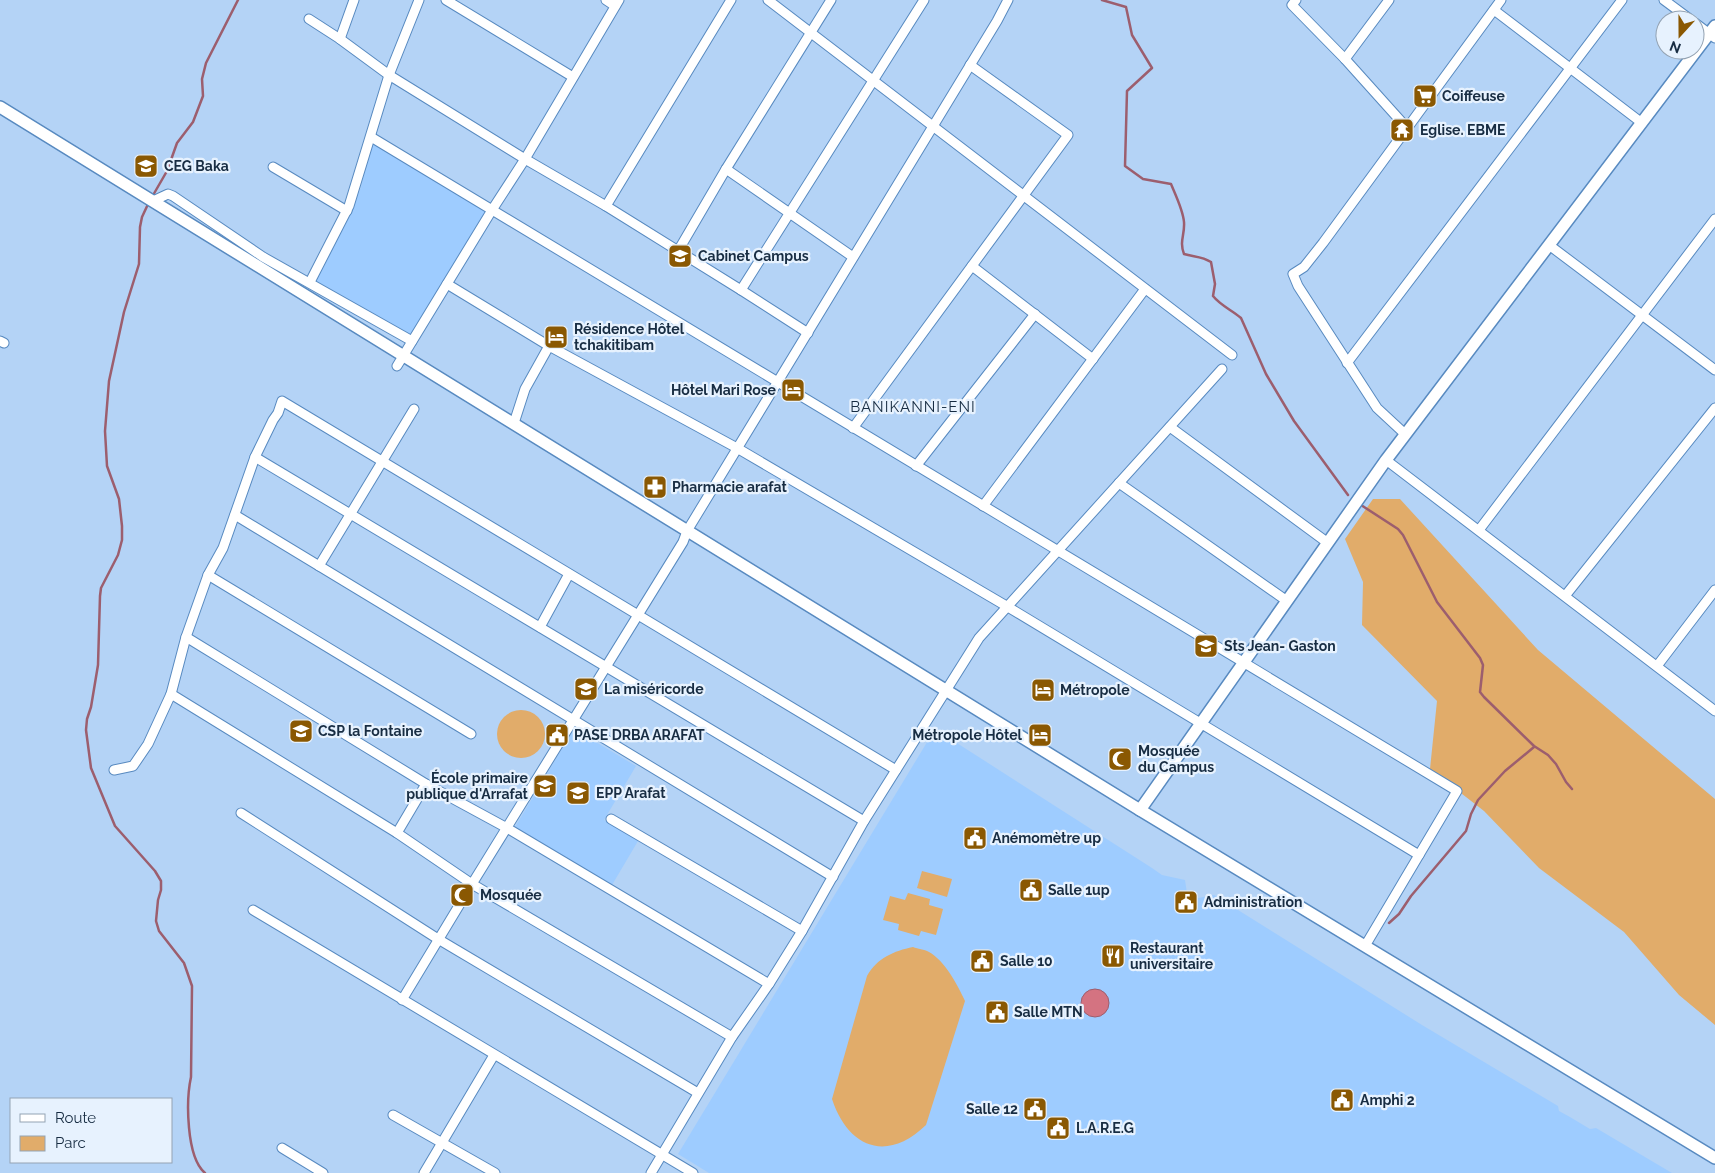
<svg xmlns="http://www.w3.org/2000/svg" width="1715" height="1173" viewBox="0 0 1715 1173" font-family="Raleway,sans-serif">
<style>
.built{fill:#9eccff}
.green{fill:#e1ac6a}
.water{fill:#d47381;stroke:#9c5e6e}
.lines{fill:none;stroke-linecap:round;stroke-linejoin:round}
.stream{stroke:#9c5e6e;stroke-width:2.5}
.minor-casing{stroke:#588ac0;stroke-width:11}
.tertiary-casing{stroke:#588ac0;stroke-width:14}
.minor{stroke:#fff;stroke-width:9}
.tertiary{stroke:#fff;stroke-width:11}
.labels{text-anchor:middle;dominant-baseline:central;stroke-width:4.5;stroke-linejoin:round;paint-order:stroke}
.poi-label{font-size:14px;font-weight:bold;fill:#182d43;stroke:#e7f2fe;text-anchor:start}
.neighbourhood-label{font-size:15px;letter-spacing:1px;fill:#182d43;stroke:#e7f2fe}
</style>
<rect width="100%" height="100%" fill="#b4d3f6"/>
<!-- built -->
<g class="built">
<path d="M372 141 486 210 410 337 315 281 350 215 361 187Z"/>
<path d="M574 729 636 766 604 820 638 841 612 885 515 827Z"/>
<path d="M935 729 1152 868 1162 875 1185 880 1188 900 1214 895 1422 1025 1558 1106 1559 1111 1570 1117 1590 1129 1596 1128 1672 1173H709L678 1154Z"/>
</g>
<!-- green -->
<g class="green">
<path d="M1373 499H1400L1538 650 1715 799V1025L1679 995 1624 932 1539 868 1484 811 1430 769 1437 701 1362 625 1363 582 1345 539Z"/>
<circle cx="521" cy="734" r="24"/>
<path d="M922 871 952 879 947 897 917 888Z"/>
<path d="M908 893 930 899 929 905 943 909 936 935 921 931 919 936 898 930 899 924 883 920 890 896 905 900Z"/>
<path d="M913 947C918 949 924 949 929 952 945 961 957 984 965 1001L926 1125C887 1163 848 1148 832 1099L867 976C877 958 894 951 913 947Z"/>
</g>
<!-- water -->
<circle class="water" cx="1095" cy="1003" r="14"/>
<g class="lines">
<!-- stream -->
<g class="stream">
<path d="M1102 0 1126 7 1132 35 1152 68 1127 91 1125 166 1143 179 1171 184C1176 196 1183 210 1184 222 1185 235 1179 241 1184 254 1194 257 1202 256 1211 262L1215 284 1213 296C1221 306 1232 310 1241 318L1266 374 1294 421 1348 495"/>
<path d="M152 197 167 171 177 143 193 122 203 96 202 79 206 63 238 0"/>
<path d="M149 202 142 217 140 227 139 264 124 312 109 381 105 431 107 466 119 499 122 526V540L118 555 101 588 100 596 98 665 91 707 87 719 86 730 91 768 115 826 155 871 161 881V890L158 900 156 921 159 931 184 963 192 986 191 1077C186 1100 186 1157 205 1173"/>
<path d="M1361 505 1398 529 1403 535 1437 602 1480 658 1483 665 1480 692 1484 697 1534 746 1548 755 1556 764 1566 782 1572 789"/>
<path d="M1389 923 1399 914 1411 896 1466 831 1471 814 1478 800 1505 771 1534 747"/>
</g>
<!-- minor casing -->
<g class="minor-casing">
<g id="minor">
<path d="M446 0 573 77"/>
<path d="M606 0 615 6"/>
<path d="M768 0 1232 355"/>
<path d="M1296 0 1292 5 1345 59 1407 128"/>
<path d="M1664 0 1691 20"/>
<path d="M1494 10 1642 123"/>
<path d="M309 19 340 39 389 75 525 159 606 206 741 290 808 333"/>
<path d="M1695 23 1715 38"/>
<path d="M340 39 354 0"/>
<path d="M1345 59 1389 0"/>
<path d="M371 137 1457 791 1365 946"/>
<path d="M273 167 347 211"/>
<path d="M726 169 853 257"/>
<path d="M153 201 168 194 173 196 263 257 412 341"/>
<path d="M606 206 731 0"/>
<path d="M1549 245 1715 370"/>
<path d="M678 251 726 169 831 0"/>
<path d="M972 266 1093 359"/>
<path d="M310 282 349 206 389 75 419 0"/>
<path d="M447 284 549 346 737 448 1008 607 1419 855"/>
<path d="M741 290 924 0"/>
<path d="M0 341 4 343"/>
<path d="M1347 363 1622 0"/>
<path d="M397 366 492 210 525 159 619 0"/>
<path d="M514 423 525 389 549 346"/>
<path d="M1170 427 1328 543"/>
<path d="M853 428 1068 135 970 65"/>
<path d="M1405 434 1377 408 1298 286 1293 274 1304 267 1323 243 1501 0"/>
<path d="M255 457 864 821"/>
<path d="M1386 460 1715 711"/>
<path d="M916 466 1035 314"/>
<path d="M1119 483 1287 601"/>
<path d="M983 506 1145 289"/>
<path d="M235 515 833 877"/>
<path d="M1479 530 1715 219"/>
<path d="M319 566 414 409"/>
<path d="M208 575 471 734"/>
<path d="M1565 596 1715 408"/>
<path d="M540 627 569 574"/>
<path d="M186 637 426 784 507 828 769 984"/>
<path d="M1657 666 1715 590"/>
<path d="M171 694 397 833 472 884 732 1037"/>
<path d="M114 770 133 766 148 744 171 694 186 637 208 575 223 548 255 457 273 420 278 413 282 401 896 770"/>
<path d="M241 813 438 939 698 1093"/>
<path d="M611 819 802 931"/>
<path d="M397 833 426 784"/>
<path d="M253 910 693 1173"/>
<path d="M402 1000 472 884 683 542 687 531 997 21 1008 0"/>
<path d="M393 1115 495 1173"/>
<path d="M282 1148 323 1173"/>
<path d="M424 1173 494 1055"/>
<path d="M651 1173 732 1037 769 984 802 931 864 821 979 638 1222 369"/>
</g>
</g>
<!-- tertiary casing -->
<g class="tertiary-casing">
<g id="tertiary">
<path d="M0 107 1140 810 1715 1158"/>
<path d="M1140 810 1386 460 1715 26"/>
</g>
</g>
<!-- minor -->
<use href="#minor" class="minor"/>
<!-- tertiary -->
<use href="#tertiary" class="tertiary"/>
</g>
<!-- icons -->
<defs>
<g id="supermarket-square" transform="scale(1.25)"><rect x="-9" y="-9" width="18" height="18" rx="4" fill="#8a5802" stroke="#e7f2fe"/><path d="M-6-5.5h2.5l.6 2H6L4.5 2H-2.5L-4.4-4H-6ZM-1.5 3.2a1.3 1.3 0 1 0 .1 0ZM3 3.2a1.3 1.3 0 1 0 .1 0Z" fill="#fff"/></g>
<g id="temple-square" transform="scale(1.25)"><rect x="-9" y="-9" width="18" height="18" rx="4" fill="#8a5802" stroke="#e7f2fe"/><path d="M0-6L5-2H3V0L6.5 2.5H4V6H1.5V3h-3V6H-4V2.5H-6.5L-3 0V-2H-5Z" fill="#fff"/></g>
<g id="school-square" transform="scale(1.25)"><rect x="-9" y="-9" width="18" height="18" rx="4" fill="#8a5802" stroke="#e7f2fe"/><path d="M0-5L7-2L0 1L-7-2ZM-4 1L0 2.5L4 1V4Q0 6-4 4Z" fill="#fff"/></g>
<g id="university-square" transform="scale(1.25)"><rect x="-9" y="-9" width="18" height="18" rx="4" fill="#8a5802" stroke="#e7f2fe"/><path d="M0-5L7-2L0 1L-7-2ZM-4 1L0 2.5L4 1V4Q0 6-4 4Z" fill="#fff"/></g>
<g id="hotel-square" transform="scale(1.25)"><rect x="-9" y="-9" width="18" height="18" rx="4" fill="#8a5802" stroke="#e7f2fe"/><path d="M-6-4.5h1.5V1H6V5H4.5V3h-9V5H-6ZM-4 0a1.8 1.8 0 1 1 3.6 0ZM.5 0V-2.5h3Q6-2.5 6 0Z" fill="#fff"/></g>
<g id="pharmacy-square" transform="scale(1.25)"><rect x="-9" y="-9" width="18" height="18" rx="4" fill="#8a5802" stroke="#e7f2fe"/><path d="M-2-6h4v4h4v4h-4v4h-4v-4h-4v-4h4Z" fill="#fff"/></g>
<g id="civic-square" transform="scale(1.25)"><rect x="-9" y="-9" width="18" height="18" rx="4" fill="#8a5802" stroke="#e7f2fe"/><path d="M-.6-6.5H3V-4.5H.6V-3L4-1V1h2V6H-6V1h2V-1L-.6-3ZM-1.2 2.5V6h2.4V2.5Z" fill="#fff"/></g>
<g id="mosque-square" transform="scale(1.25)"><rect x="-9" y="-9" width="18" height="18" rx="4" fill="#8a5802" stroke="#e7f2fe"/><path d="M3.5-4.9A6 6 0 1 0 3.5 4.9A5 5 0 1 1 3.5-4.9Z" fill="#fff"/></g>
<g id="restaurant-square" transform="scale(1.25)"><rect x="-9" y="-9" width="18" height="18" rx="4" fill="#8a5802" stroke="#e7f2fe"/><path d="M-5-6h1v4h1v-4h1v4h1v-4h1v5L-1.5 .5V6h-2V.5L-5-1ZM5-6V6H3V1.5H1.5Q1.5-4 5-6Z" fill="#fff"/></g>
</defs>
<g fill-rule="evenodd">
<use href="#supermarket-square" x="1425" y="96"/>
<use href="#temple-square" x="1402" y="130"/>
<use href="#school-square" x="146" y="166"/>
<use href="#university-square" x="680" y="256"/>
<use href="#hotel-square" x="556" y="337"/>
<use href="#hotel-square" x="793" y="390"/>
<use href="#pharmacy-square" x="655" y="487"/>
<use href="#school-square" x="1206" y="646"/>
<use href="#school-square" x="586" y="689"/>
<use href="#hotel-square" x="1043" y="690"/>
<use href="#school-square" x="301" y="731"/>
<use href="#civic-square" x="557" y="735"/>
<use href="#hotel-square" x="1040" y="735"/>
<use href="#mosque-square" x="1120" y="759"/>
<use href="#school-square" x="545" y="786"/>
<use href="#school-square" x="578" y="793"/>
<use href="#civic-square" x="975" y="838"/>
<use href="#civic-square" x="1031" y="890"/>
<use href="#mosque-square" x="462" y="895"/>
<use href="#civic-square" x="1186" y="902"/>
<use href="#restaurant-square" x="1113" y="956"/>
<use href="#civic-square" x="982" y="961"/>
<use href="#civic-square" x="997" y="1012"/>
<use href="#civic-square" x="1342" y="1100"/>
<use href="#civic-square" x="1035" y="1109"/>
<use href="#civic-square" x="1058" y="1128"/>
</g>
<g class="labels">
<!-- poi labels -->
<g class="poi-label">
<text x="1442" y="96">Coiffeuse</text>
<text x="1420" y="130">Eglise. EBME</text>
<text x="164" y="166">CEG Baka</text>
<text x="698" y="256">Cabinet Campus</text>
<text x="574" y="329">Résidence Hôtel<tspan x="574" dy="16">tchakitibam</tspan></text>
<text x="776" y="390" text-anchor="end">Hôtel Mari Rose</text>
<text x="672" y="487">Pharmacie arafat</text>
<text x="1224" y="646">Sts Jean- Gaston</text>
<text x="604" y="689">La miséricorde</text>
<text x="1060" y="690">Métropole</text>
<text x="318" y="731">CSP la Fontaine</text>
<text x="574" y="735">PASE DRBA ARAFAT</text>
<text x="1022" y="735" text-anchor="end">Métropole Hôtel</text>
<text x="1138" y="751">Mosquée<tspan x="1138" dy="16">du Campus</tspan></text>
<text x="528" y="778" text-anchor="end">École primaire<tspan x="528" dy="16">publique d'Arrafat</tspan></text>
<text x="596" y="793">EPP Arafat</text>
<text x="992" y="838">Anémomètre up</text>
<text x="1048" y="890">Salle 1up</text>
<text x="480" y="895">Mosquée</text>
<text x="1204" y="902">Administration</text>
<text x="1130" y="948">Restaurant<tspan x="1130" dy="16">universitaire</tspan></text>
<text x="1000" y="961">Salle 10</text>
<text x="1014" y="1012">Salle MTN</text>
<text x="1360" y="1100">Amphi 2</text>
<text x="1018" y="1109" text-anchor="end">Salle 12</text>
<text x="1076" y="1128">L.A.R.E.G</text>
</g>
<!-- neighbourhood labels -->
<g class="neighbourhood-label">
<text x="913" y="407">BANIKANNI-ENI</text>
</g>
</g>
<!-- legend -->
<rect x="10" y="1098" width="162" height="65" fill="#e7f2fe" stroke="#94a3b3"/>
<rect x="20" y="1114" width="25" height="8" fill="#ffffff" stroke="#94a3b3"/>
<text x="55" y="1123" font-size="15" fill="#182d43">Route</text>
<rect x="20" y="1136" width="25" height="15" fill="#e1ac6a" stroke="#94a3b3"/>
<text x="55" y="1148" font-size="15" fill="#182d43">Parc</text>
<!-- north arrow -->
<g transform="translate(1680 35) rotate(201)"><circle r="24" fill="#e7f2fe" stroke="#94a3b3"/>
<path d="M0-4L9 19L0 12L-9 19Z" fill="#8a5802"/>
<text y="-8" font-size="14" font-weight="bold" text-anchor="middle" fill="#182d43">N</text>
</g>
</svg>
